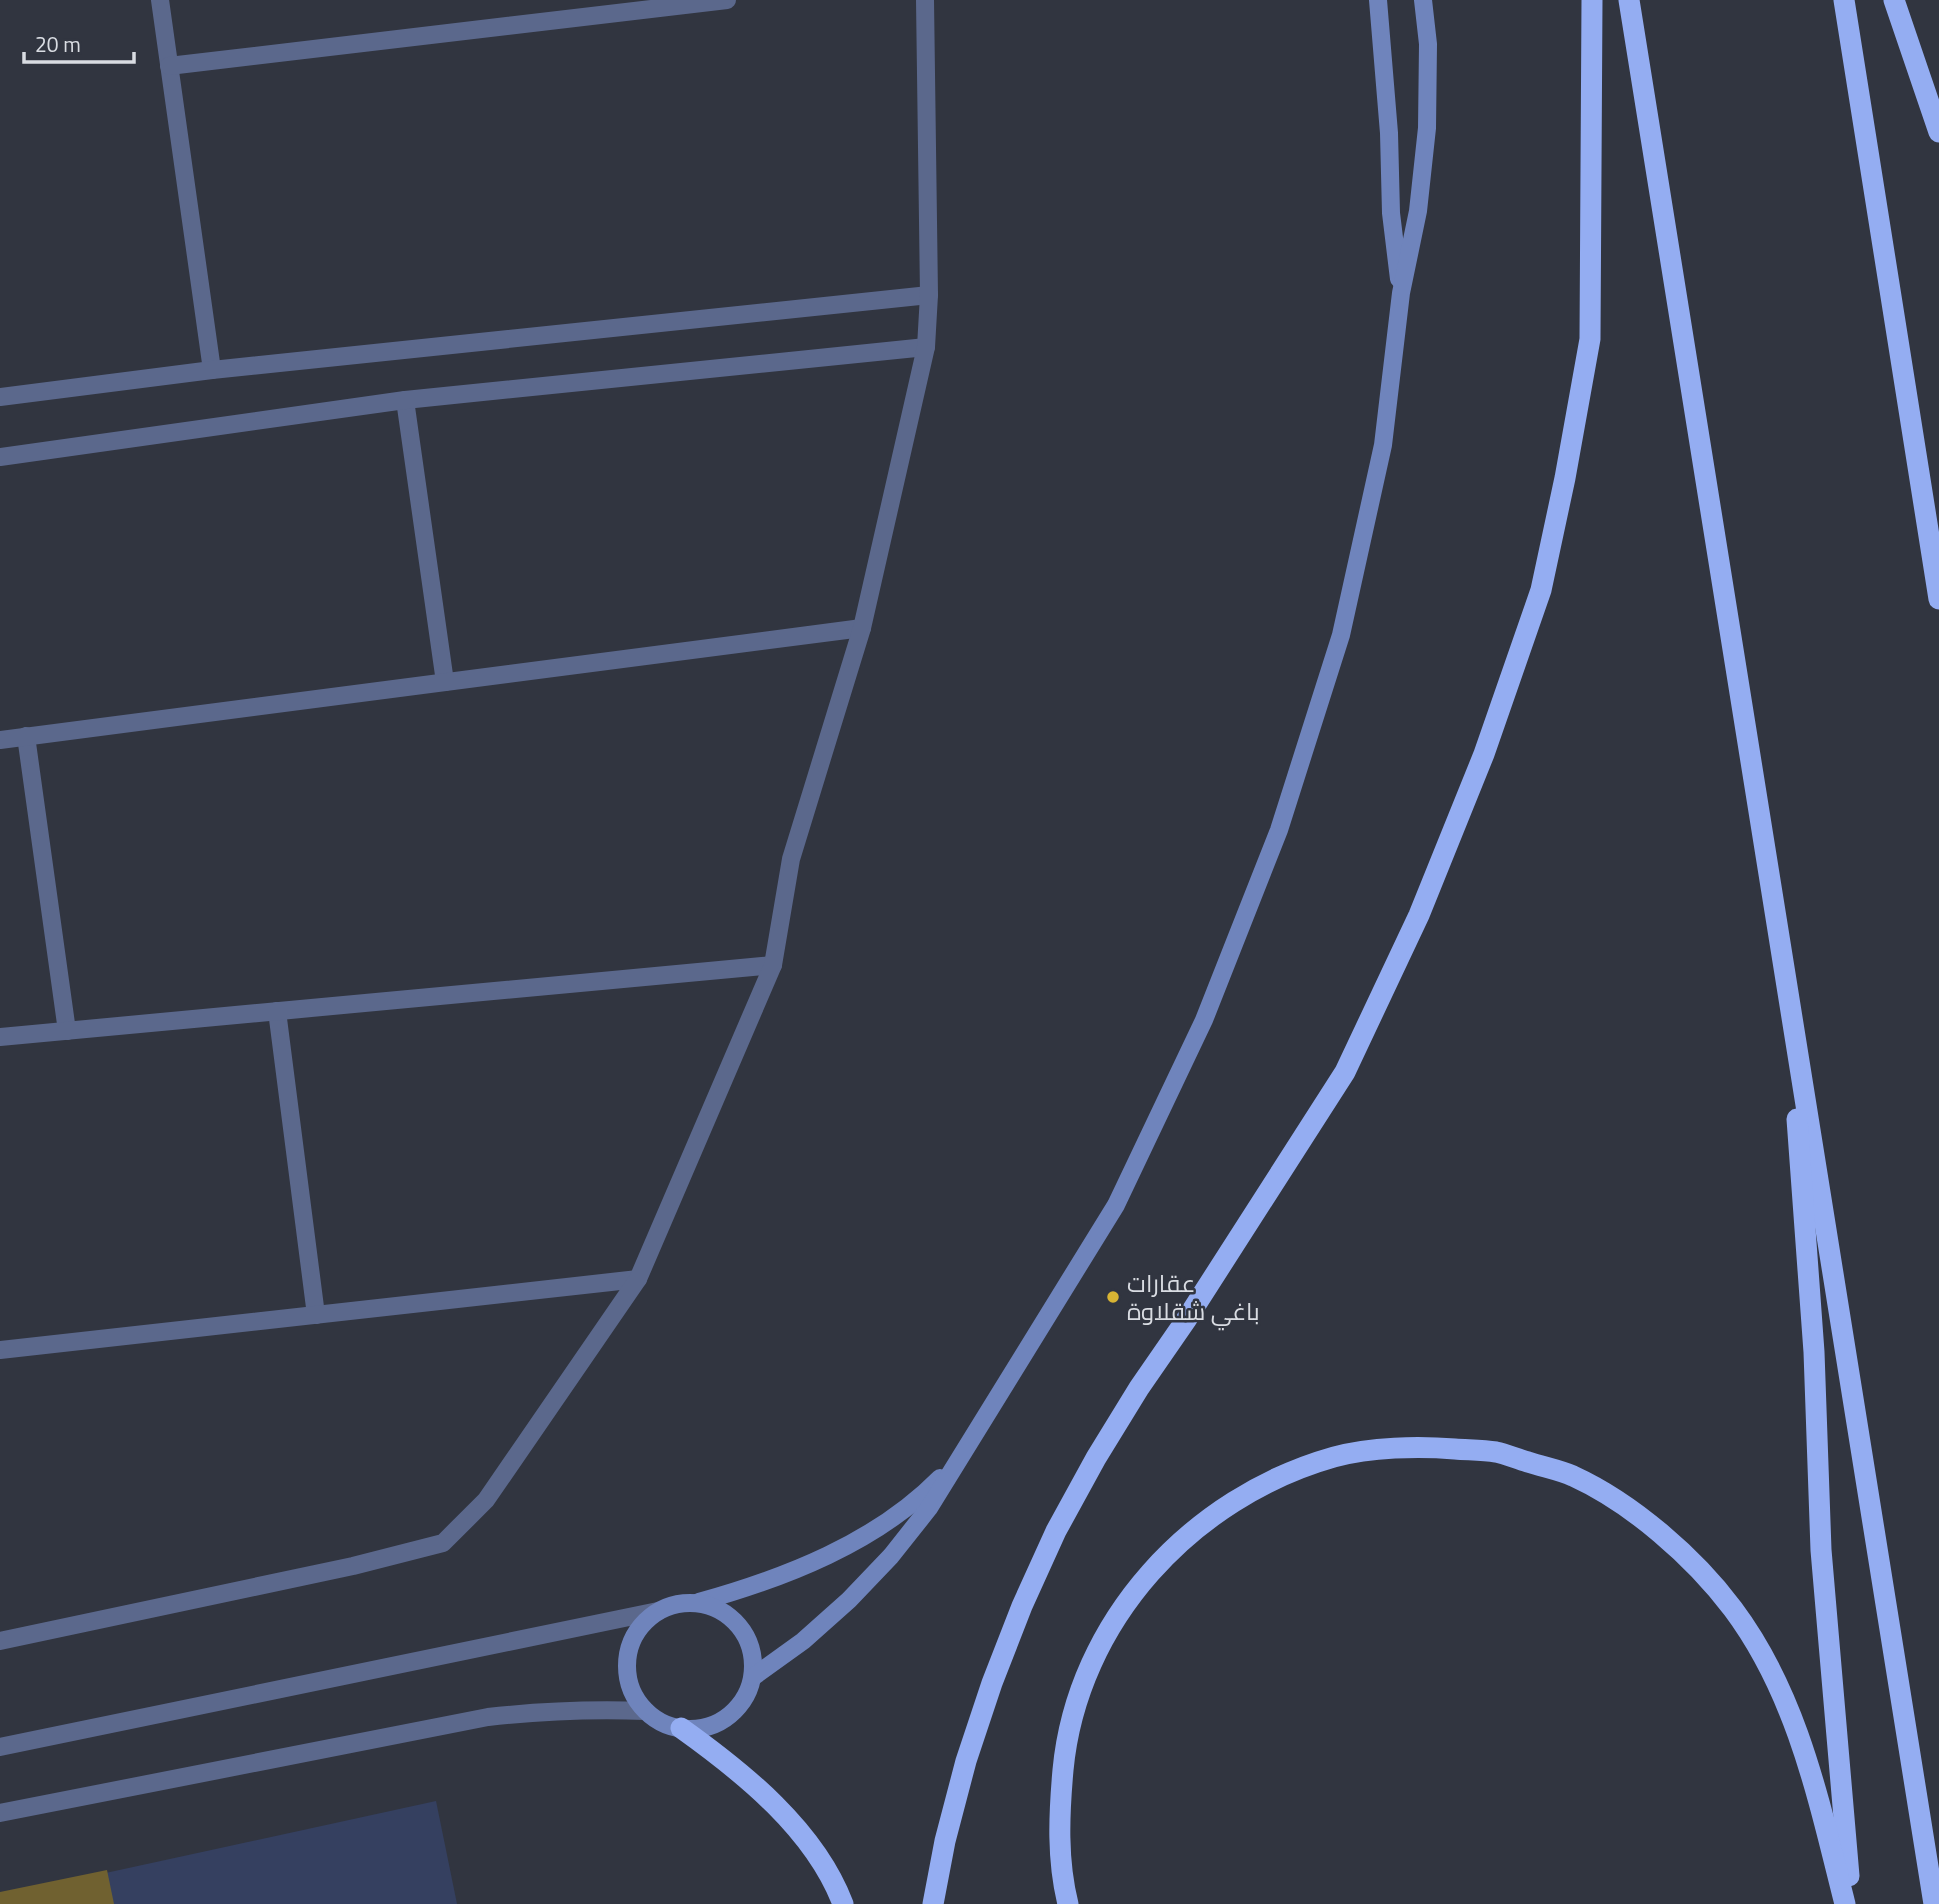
<svg xmlns="http://www.w3.org/2000/svg" width="1939" height="1904" viewBox="0 0 1939 1904" font-family="Georgia,Cairo,serif">
<style>
.green{fill:#354060}
.building{fill:#706130}
.lines{fill:none;stroke-linecap:round;stroke-linejoin:round}
.street{stroke:#5b688c;stroke-width:18}
.secondary{stroke:#6f84bc;stroke-width:18}
.highway{stroke:#94adf2;stroke-width:21}
.poi-dot{fill:#d8b434;stroke:#313540;stroke-width:2.5}
.labels{text-anchor:middle;dominant-baseline:central;stroke-width:5;stroke-linejoin:round;paint-order:stroke}
.poi-label{font-size:24px;fill:#d9dce2;stroke:#313540;text-anchor:start}
</style>
<rect width="100%" height="100%" fill="#313540"/>
<!-- green -->
<path class="green" d="M436 1801 457 1904H0V1896Z"/>
<!-- building -->
<path class="building" d="M107 1870 114 1904H0V1892Z"/>
<g class="lines">
<!-- street -->
<g class="street">
<path d="M160 0 212 370"/>
<path d="M169 66 727 0"/>
<path d="M0 397 212 370 929 295"/>
<path d="M405 400 445 682"/>
<path d="M0 457 405 400 926 347"/>
<path d="M26 736 67 1031"/>
<path d="M0 740 862 628"/>
<path d="M277 1011 316 1315"/>
<path d="M0 1037 773 965"/>
<path d="M0 1350 638 1279"/>
<path d="M0 1641 353 1566 443 1543 486 1500 638 1279 773 965 791 859 862 628 926 347 929 295 925 0"/>
<path d="M0 1747 658 1611"/>
<path d="M0 1813 488 1717C541 1711 592 1709 646 1711"/>
</g>
<!-- secondary -->
<g class="secondary">
<path d="M1378 0 1389 133 1391 213 1399 279"/>
<path d="M699 1602C785 1578 876 1543 940 1478"/>
<circle cx="690" cy="1666" r="63"/>
<path d="M753 1677 803 1641 849 1600 891 1556 929 1508 1116 1205 1204 1020 1279 830 1341 635 1383 445 1401 293 1418 211 1427 128 1428 44 1423 0"/>
</g>
<!-- highway -->
<g class="highway">
<path d="M1629 0 1934 1904"/>
<path d="M1844 0 1939 599"/>
<path d="M1894 0 1939 132"/>
<path d="M1797 1119 1814 1352 1821 1550 1849 1876"/>
<path d="M681 1728C744 1773 815 1830 843 1904"/>
<path d="M933 1904 945 1841 966 1761 992 1683 1022 1606 1056 1531 1096 1458 1139 1388 1186 1320 1345 1072 1419 915 1484 754 1541 590 1565 478 1590 339 1592 0"/>
<path d="M1068 1904C1057 1860 1059 1815 1063 1770 1077 1621 1192 1497 1334 1457 1371 1447 1418 1446 1455 1449 1468 1450 1483 1450 1496 1452 1506 1454 1517 1459 1528 1462 1543 1467 1559 1470 1573 1476 1632 1503 1694 1557 1733 1609 1798 1696 1819 1802 1845 1904"/>
</g>
</g>
<!-- markers -->
<circle class="poi-dot" cx="1113" cy="1297" r="7"/>
<g class="labels">
<!-- poi labels -->
<g class="poi-label">
<text x="1127" y="1283">عقارات<tspan x="1127" dy="28">باغي شقلاوة</tspan></text>
</g>
</g>
<!-- scale -->
<path d="M24 52v10h110v-10" fill="none" stroke="#d9dce2" stroke-width="3.5"/>
<text x="35" y="52" font-size="21" fill="#d9dce2" stroke="#313540" stroke-width="5" paint-order="stroke">20 m</text>
</svg>
